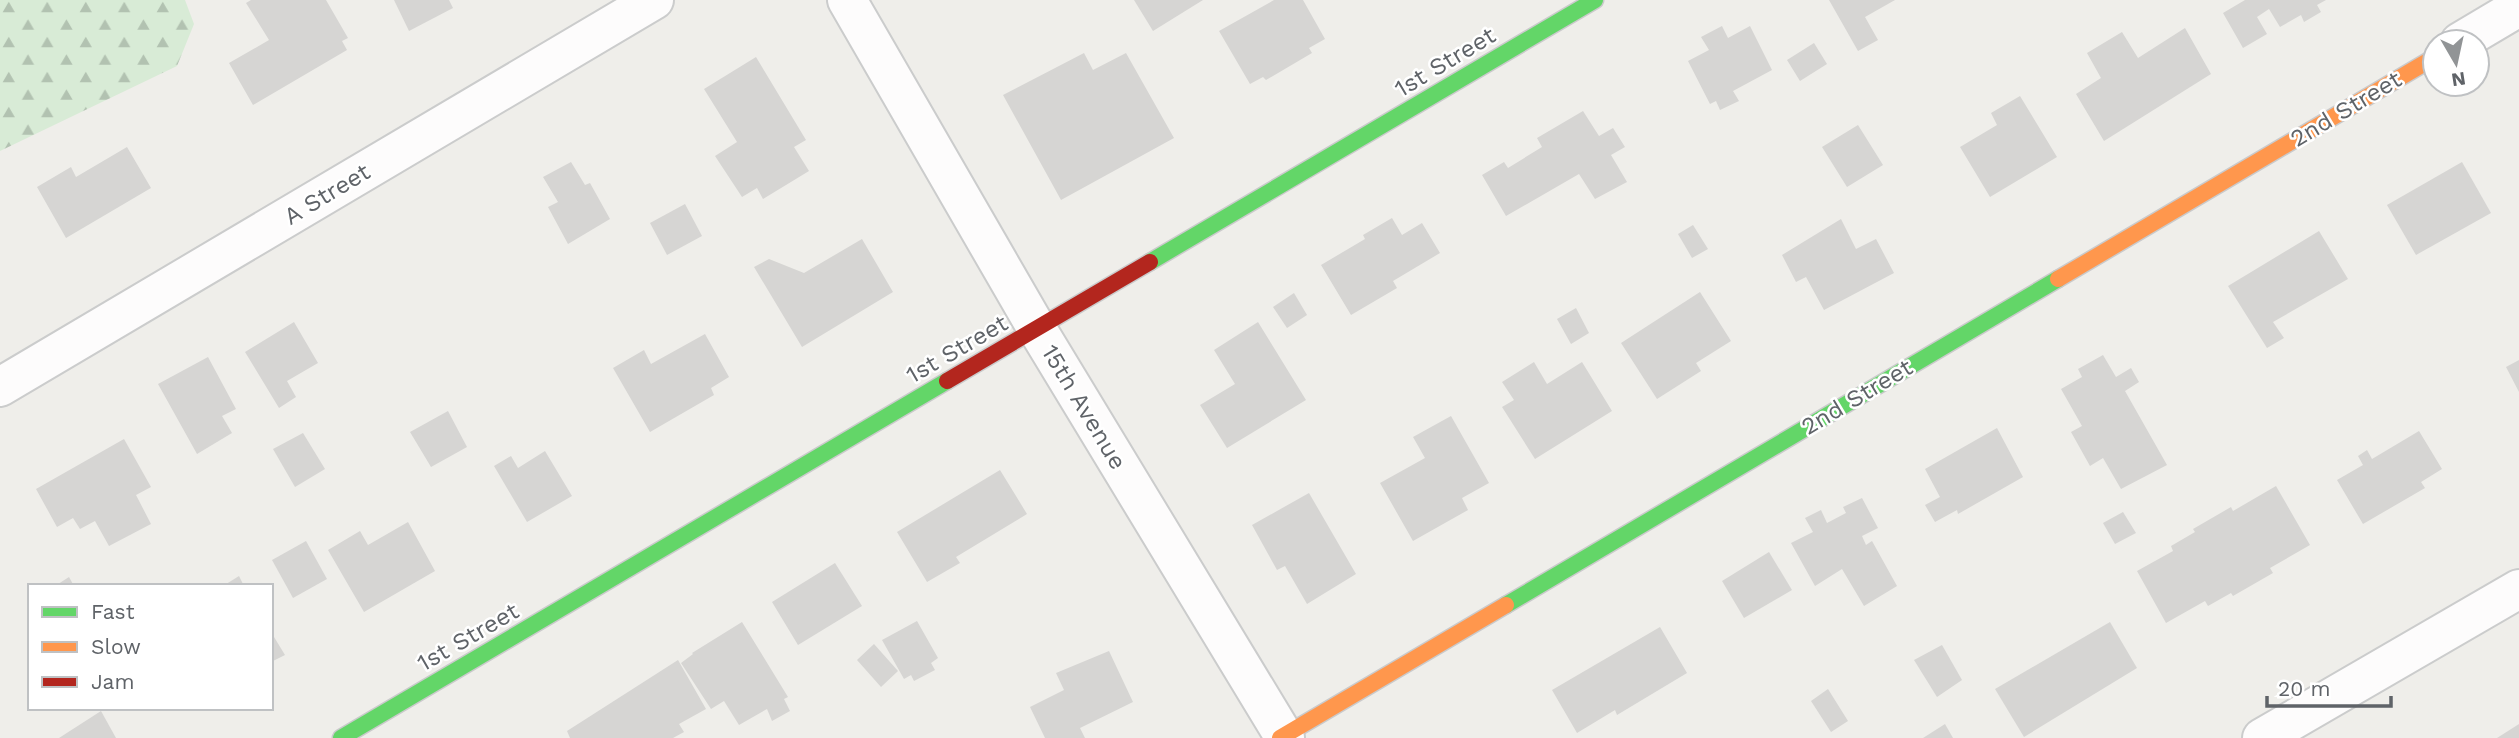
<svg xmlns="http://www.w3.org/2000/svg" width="2519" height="738" viewBox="0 0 2519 738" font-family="'Work Sans',sans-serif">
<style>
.forest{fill:url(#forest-firs)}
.building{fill:#d6d5d3}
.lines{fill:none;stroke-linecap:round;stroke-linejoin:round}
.street-casing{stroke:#cbcccc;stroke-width:42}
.fast-casing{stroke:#cacacb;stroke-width:19}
.slow-casing{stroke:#cacacb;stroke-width:19}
.jam-casing{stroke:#cacacb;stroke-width:19}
.street{stroke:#fdfcfc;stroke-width:38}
.fast{stroke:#63d668;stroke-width:16}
.slow{stroke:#ff974d;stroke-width:16}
.jam{stroke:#b3261e;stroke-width:16}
.labels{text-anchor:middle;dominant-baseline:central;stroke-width:5;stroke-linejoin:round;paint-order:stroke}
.street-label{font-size:24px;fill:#5f6368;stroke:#fff}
</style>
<defs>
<pattern id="forest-firs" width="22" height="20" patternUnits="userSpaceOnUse" patternTransform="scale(1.75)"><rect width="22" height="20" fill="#d8ebd6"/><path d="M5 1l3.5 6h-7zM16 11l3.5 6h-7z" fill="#b2c2b1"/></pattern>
</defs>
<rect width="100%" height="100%" fill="#efeeea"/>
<!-- forest -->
<path class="forest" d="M0 0H185L194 24 177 66 0 151Z"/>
<!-- building -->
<g class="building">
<path d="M251 0H326L348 38 342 41 347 50 253 105 229 63 269 40 246 3Z"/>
<path d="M394 0H449L453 8 409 31Z"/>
<path d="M1134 0H1203L1153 31Z"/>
<path d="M1274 0H1303L1325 39 1309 48 1312 53 1266 80 1263 77 1250 84 1219 31Z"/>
<path d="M1829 0H1895L1865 17 1878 40 1858 51Z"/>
<path d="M2245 0H2326L2317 5 2321 12 2304 22 2301 15 2280 27 2269 9 2257 17 2267 34 2243 48 2223 13Z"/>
<path d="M1722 26 1728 38 1750 26 1772 70 1733 91 1739 101 1720 110 1716 101 1710 104 1688 61 1709 50 1701 37Z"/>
<path d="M2185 28 2211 74 2104 141 2076 94 2101 78 2087 53 2122 32 2138 58Z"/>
<path d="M1814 43 1827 64 1800 81 1787 60Z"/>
<path d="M1084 53 1093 70 1126 53 1174 138 1061 200 1003 95Z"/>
<path d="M756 57 806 140 794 147 809 171 763 199 757 188 742 197 715 156 737 142 704 89Z"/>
<path d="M2020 96 2057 157 1990 197 1960 147 1997 125 1991 113Z"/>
<path d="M1583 111 1599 136 1613 128 1625 147 1611 155 1627 182 1595 199 1579 174 1506 216 1482 175 1504 162 1508 168 1542 147 1537 138Z"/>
<path d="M1858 125 1883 165 1847 187 1822 147Z"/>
<path d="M127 147 151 188 66 238 37 187 71 167 76 177Z"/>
<path d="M571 162 585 185 590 183 610 219 568 244 548 207 558 202 543 177Z"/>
<path d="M2462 162 2491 213 2416 255 2387 205Z"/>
<path d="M685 204 702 236 667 255 650 223Z"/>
<path d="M1392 218 1402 235 1422 223 1440 253 1393 281 1397 288 1351 315 1321 265 1365 239 1363 235Z"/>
<path d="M1841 219 1856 249 1876 239 1894 273 1824 310 1806 277 1796 282 1782 255Z"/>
<path d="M1693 225 1708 249 1692 258 1678 234Z"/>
<path d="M2319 231 2348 279 2273 322 2284 338 2267 348 2228 286Z"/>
<path d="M862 239 893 292 802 347 754 267 769 259 804 273Z"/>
<path d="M1700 292 1731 341 1696 363 1701 371 1657 399 1621 343Z"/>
<path d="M1294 293 1307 315 1287 328 1273 307Z"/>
<path d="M1576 308 1589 333 1571 344 1557 319Z"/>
<path d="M294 322 318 363 287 381 296 397 279 408 245 352Z"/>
<path d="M1258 322 1306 400 1227 448 1200 405 1235 384 1214 350Z"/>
<path d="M705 334 729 377 711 388 714 395 650 432 613 368 644 350 651 364Z"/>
<path d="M2103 355 2116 377 2131 368 2139 382 2125 391 2167 465 2121 489 2103 458 2090 466 2071 432 2082 426 2061 389 2082 377 2078 369Z"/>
<path d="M208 357 236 409 222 416 232 433 197 454 158 384Z"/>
<path d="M2519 360V392L2506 367Z"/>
<path d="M1534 362 1547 384 1582 362 1612 411 1535 459 1502 407 1514 400 1502 382Z"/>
<path d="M448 411 467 447 431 467 410 432Z"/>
<path d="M1451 416 1489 483 1462 498 1468 510 1413 541 1380 483 1425 458 1413 437Z"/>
<path d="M1997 428 2023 477 1958 514 1957 510 1935 522 1925 505 1940 497 1925 469Z"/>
<path d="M2419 431 2442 469 2421 482 2425 488 2363 524 2337 480 2363 465 2358 456 2367 450 2372 459Z"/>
<path d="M303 433 325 469 295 487 273 449Z"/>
<path d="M124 439 151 487 136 495 151 524 109 546 95 521 80 529 73 518 57 527 36 489Z"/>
<path d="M545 451 572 496 527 522 494 466 511 456 518 468Z"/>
<path d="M1000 470 1027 514 956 557 960 563 927 582 897 532Z"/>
<path d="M2276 486 2310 545 2270 568 2273 573 2233 596 2231 593 2208 606 2205 601 2166 623 2137 571 2173 551 2171 546 2195 532 2193 529 2231 507 2233 511Z"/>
<path d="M1309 493 1356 574 1307 604 1285 566 1277 570 1252 525Z"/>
<path d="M1862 498 1878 528 1862 536 1866 545 1872 541 1897 586 1864 606 1842 569 1815 586 1791 543 1813 532 1805 518 1821 510 1827 523 1846 513 1843 507Z"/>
<path d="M2123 512 2136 533 2115 544 2103 523Z"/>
<path d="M408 522 435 571 364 612 328 550 360 531 368 545Z"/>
<path d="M306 541 327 579 293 598 272 560Z"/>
<path d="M1769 552 1792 590 1744 618 1722 581Z"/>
<path d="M835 563 862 606 798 645 772 602Z"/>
<path d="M239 576 244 586H223Z"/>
<path d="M69 577 74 586H55Z"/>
<path d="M917 621 938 658 931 663 935 670 914 681 911 675 904 679 882 640Z"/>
<path d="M742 622 788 697 784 699 790 711 772 721 767 709 739 725 724 701 711 709 681 663 693 654 692 653Z"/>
<path d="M2110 622 2137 668 2024 737 1995 689Z"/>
<path d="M1660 627 1687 673 1617 715 1615 710 1577 733 1552 690Z"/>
<path d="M271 632 285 655 271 662Z"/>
<path d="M874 644 898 671 881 687 857 660Z"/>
<path d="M1942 645 1962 680 1937 697 1914 660Z"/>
<path d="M1109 651 1133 702 1080 728 1085 738H1045L1030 707 1064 690 1056 673Z"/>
<path d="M678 660 706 709 679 724 684 732 673 738H570L567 731Z"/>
<path d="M1828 689 1848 721 1831 732 1811 701Z"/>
<path d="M101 711 116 738H59Z"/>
<path d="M1945 724 1953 738H1923Z"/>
<path d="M2519 724V738H2497Z"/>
</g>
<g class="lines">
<!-- street casing -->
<g class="street-casing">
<g id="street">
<path d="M847 0 1037 329 1285 738"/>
<path d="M2460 42 2519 7"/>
<path d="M0 387 654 0"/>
<path d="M2262 738 2519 589"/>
</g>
</g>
<!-- fast casing -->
<g class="fast-casing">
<g id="fast">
<path d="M1150 262 1595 0"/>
<path d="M1506 605 2058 279"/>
<path d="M341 738 947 381"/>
</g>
</g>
<!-- slow casing -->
<g class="slow-casing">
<g id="slow">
<path d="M2058 279 2435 57"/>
<path d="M1280 738 1506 605"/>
</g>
</g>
<!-- jam casing -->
<g class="jam-casing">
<path id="jam" d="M947 381 1150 262"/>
</g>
<!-- street -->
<use href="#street" class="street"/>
<!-- fast -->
<use href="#fast" class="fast"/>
<!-- slow -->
<use href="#slow" class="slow"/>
<!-- jam -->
<use href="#jam" class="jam"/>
</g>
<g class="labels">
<!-- street labels -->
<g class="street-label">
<text transform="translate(1445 62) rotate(-31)">1st Street</text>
<text transform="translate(2346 109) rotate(-31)">2nd Street</text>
<text transform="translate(327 194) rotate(-31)">A Street</text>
<text transform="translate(957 349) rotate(-30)">1st Street</text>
<text transform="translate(1857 397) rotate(-31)">2nd Street</text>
<text transform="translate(1084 407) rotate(59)">15th Avenue</text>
<text transform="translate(468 637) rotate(-30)">1st Street</text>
</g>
</g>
<!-- legend -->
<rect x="28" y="584" width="245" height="126" fill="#ffffff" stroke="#bfc1c3" stroke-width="2"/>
<rect x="42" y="607" width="35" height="10" fill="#63d668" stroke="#bfc1c3" stroke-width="2"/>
<text x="91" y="619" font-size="21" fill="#5f6368">Fast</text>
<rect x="42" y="642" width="35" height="10" fill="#ff974d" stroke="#bfc1c3" stroke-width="2"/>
<text x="91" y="654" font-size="21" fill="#5f6368">Slow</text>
<rect x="42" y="677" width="35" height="10" fill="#b3261e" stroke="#bfc1c3" stroke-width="2"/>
<text x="91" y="689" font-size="21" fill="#5f6368">Jam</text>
<!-- north arrow -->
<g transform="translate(2456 63) rotate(171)"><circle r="33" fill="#ffffff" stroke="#bfc1c3" stroke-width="2"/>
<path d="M0-5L12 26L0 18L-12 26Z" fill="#919496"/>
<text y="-10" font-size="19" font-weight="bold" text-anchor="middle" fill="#5f6368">N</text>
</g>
<!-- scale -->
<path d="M2267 696v10h124v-10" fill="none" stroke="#5f6368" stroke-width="3.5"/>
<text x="2278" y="696" font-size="21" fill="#5f6368" stroke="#ffffff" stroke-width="5" paint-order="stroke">20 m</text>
</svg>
